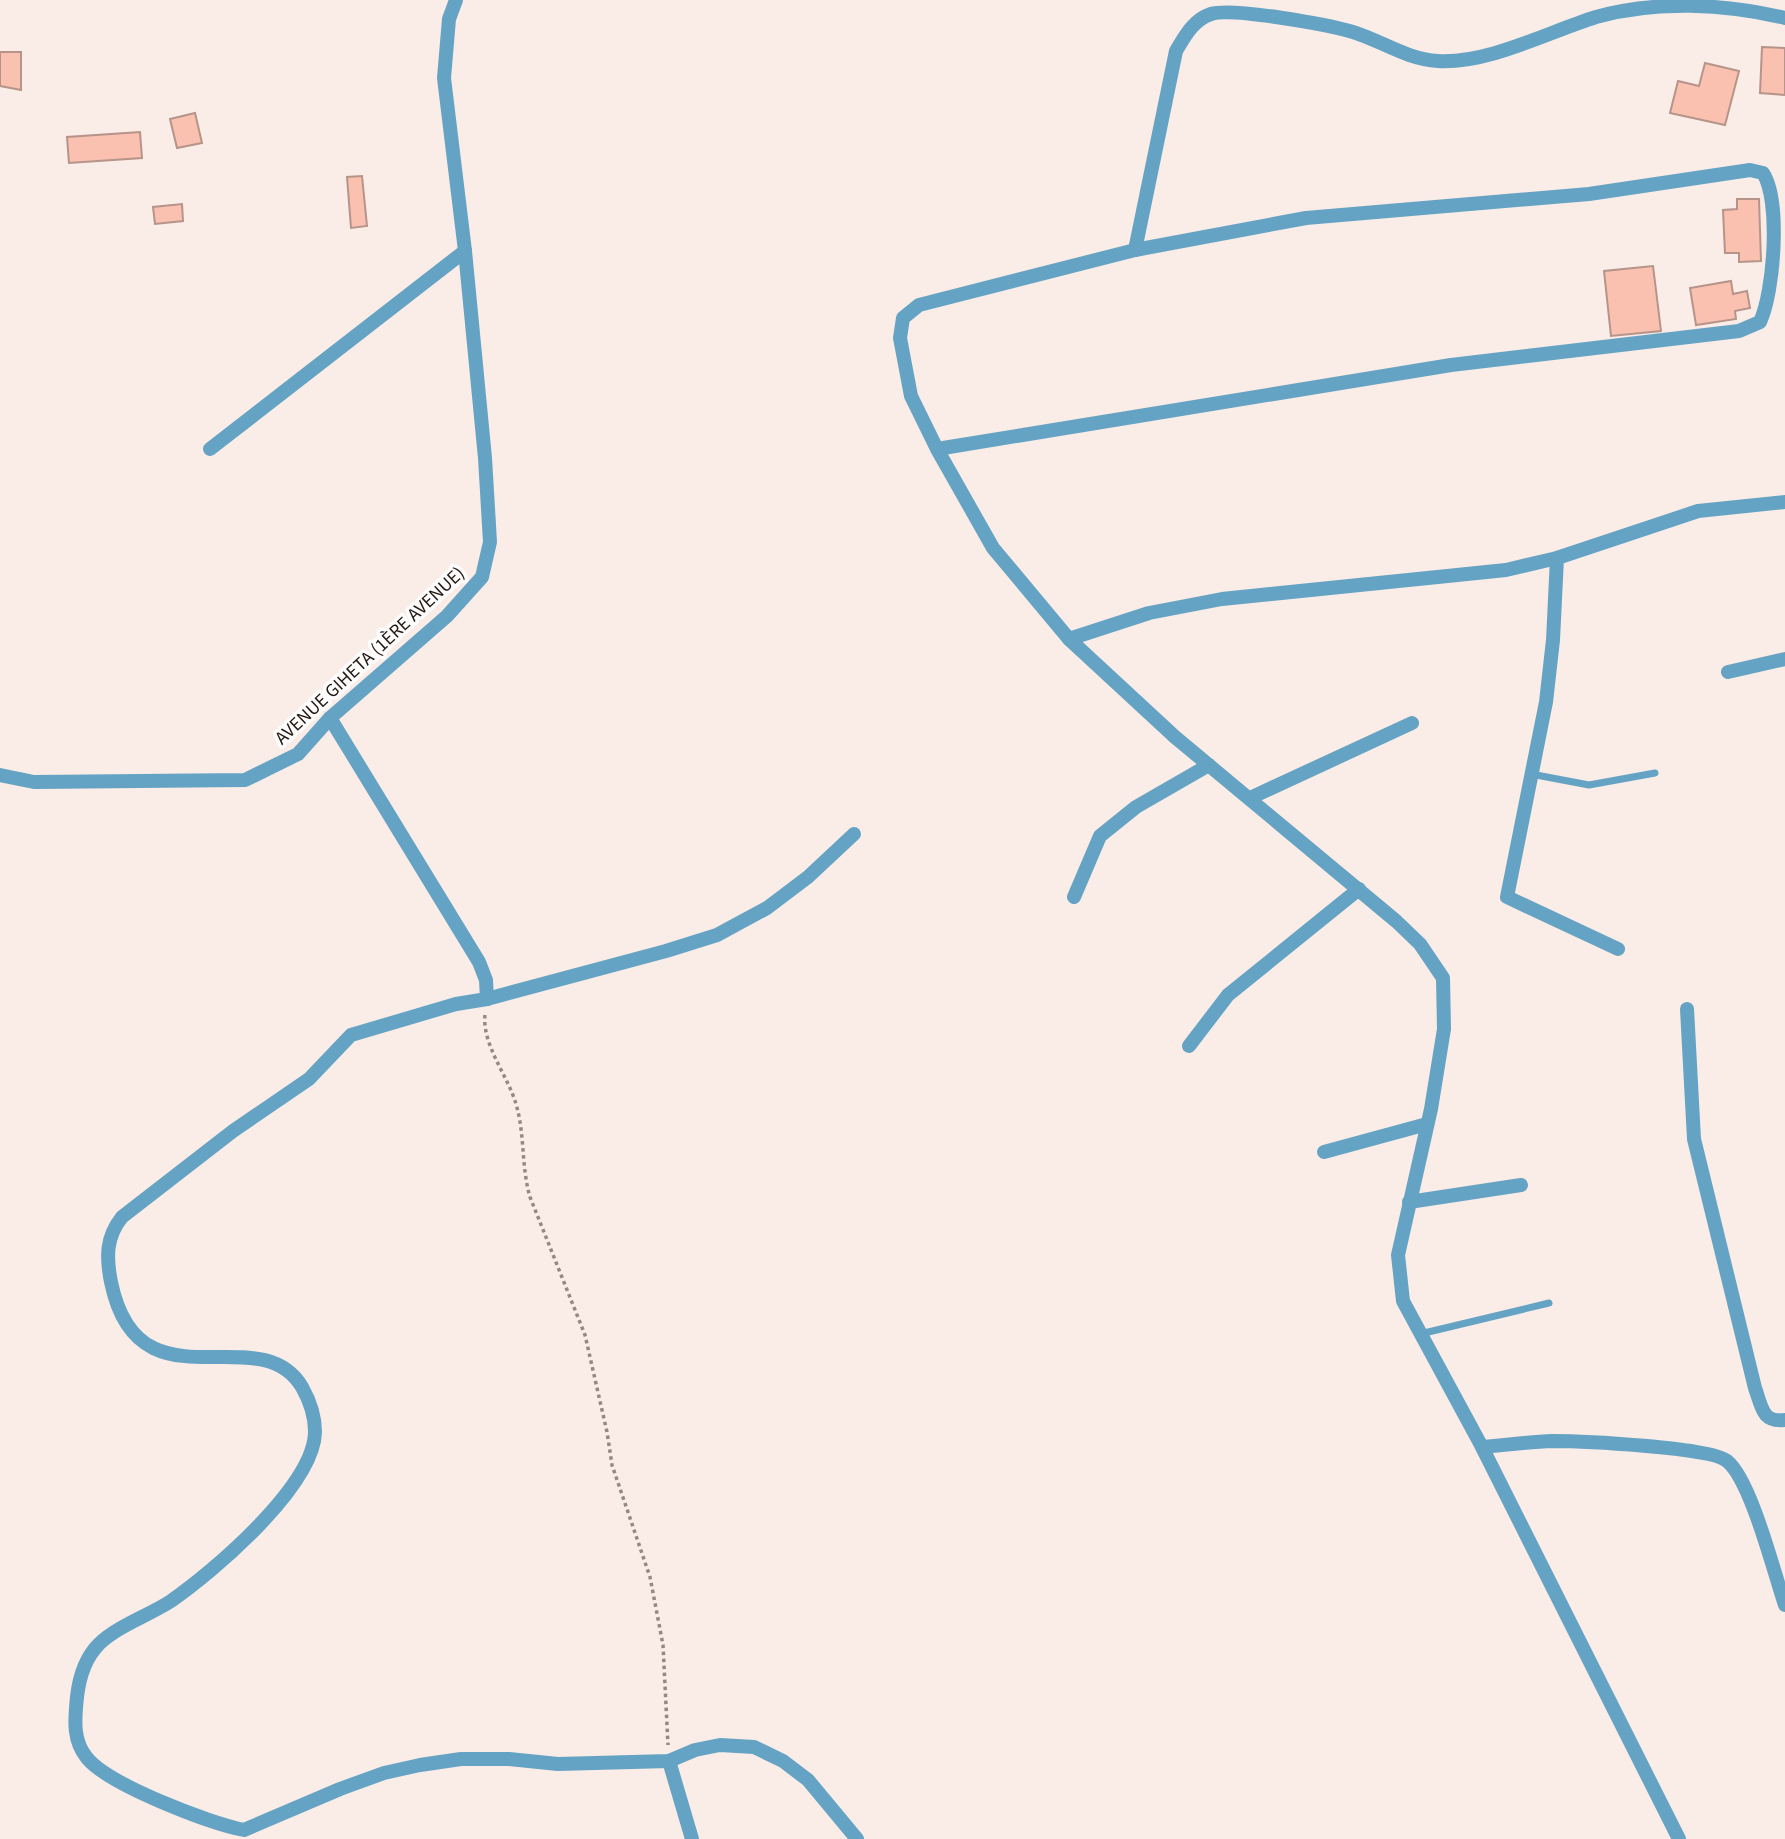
<svg xmlns="http://www.w3.org/2000/svg" width="1785" height="1839" viewBox="0 0 1785 1839" font-family="'Source Sans 3',sans-serif">
<style>
.building{fill:#fac1b0;stroke:#b6948a;stroke-width:2}
.lines{fill:none;stroke-linecap:round;stroke-linejoin:round}
.path{stroke:#958883;stroke-width:3.5;stroke-dasharray:3.5 3.5;stroke-linecap:butt}
.lane{stroke:#65a3c4;stroke-width:7}
.street{stroke:#65a3c4;stroke-width:14}
.labels{text-anchor:middle;dominant-baseline:central;stroke-width:7;stroke-linejoin:round;paint-order:stroke}
.street-label{font-size:19px;fill:#231712;stroke:#fcfcfc}
</style>
<rect width="100%" height="100%" fill="#faece6"/>
<!-- building -->
<g class="building">
<path d="M1762 47 1785 48V95L1760 93Z"/>
<path d="M0 52H21V90L0 86Z"/>
<path d="M1705 63 1739 71 1725 125 1670 113 1678 81 1699 86Z"/>
<path d="M195 113 202 143 177 148 170 119Z"/>
<path d="M140 132 142 158 69 163 67 137Z"/>
<path d="M362 176 367 226 351 228 347 177Z"/>
<path d="M1737 199H1759L1761 261 1739 262V253H1725L1723 210 1737 209Z"/>
<path d="M182 204 183 221 155 224 153 207Z"/>
<path d="M1653 266 1661 331 1611 336 1604 271Z"/>
<path d="M1731 281 1733 294 1747 291 1750 308 1735 311 1736 319 1696 325 1690 288Z"/>
</g>
<g class="lines">
<!-- path -->
<path class="path" d="M485 1015C482 1045 508 1076 516 1104 525 1134 521 1166 530 1197L585 1335 607 1432 612 1465 650 1577 663 1645 668 1745"/>
<!-- lane -->
<g class="lane">
<path d="M1531 774 1589 785 1655 773"/>
<path d="M1420 1334 1549 1303"/>
</g>
<!-- street -->
<g class="street">
<path d="M1135 250 1176 51C1185 36 1193 20 1211 14 1232 7 1329 25 1353 32 1382 41 1406 59 1438 61 1488 64 1548 32 1596 17 1657 0 1725 4 1785 18"/>
<path d="M210 449 465 251"/>
<path d="M937 449 1451 365 1739 331 1760 322C1774 292 1781 201 1763 173L1750 170 1589 194 1306 218 1135 250 919 305 903 318 900 338 911 396 937 449 993 548 1069 639 1149 613 1222 599 1506 570 1557 558 1698 511 1785 502"/>
<path d="M1557 558 1553 640 1546 702 1507 897 1618 949"/>
<path d="M1069 639 1175 737 1396 921 1420 944 1443 978 1444 1029 1431 1109 1398 1255 1403 1301 1482 1447 1679 1839"/>
<path d="M1728 672 1785 659"/>
<path d="M330 718 479 962 486 980 487 999"/>
<path d="M0 775 34 782 245 780 298 754 330 718 447 616 482 577 490 542 485 458 465 251 444 78 449 19 456 0"/>
<path d="M1250 798 1412 723"/>
<path d="M854 834 808 877 767 908 717 935 666 951 487 999 456 1004 351 1035 309 1079 233 1131 122 1217C106 1237 106 1257 111 1282 138 1414 259 1315 302 1387 310 1401 315 1416 315 1432 314 1486 213 1572 171 1601 148 1616 119 1625 99 1644 85 1658 79 1679 77 1697 75 1718 72 1740 87 1758 109 1785 209 1823 244 1830L340 1789 384 1773 420 1765 461 1759H509L558 1764 669 1761 695 1750 720 1745 754 1747 783 1761 808 1780 857 1839"/>
<path d="M1074 897 1100 836 1136 807 1209 765"/>
<path d="M1687 1009 1694 1139 1755 1388C1762 1407 1762 1423 1785 1420"/>
<path d="M1189 1046 1228 995 1359 889"/>
<path d="M1324 1152 1427 1124"/>
<path d="M1409 1202 1521 1185"/>
<path d="M1482 1447C1505 1445 1529 1442 1552 1441 1579 1441 1711 1447 1727 1461 1751 1480 1774 1573 1785 1605"/>
<path d="M669 1761 692 1839"/>
</g>
</g>
<g class="labels">
<!-- street labels -->
<g class="street-label">
<text transform="translate(370 656) rotate(-43)">AVENUE GIHETA (1ÈRE AVENUE)</text>
</g>
</g>
</svg>
